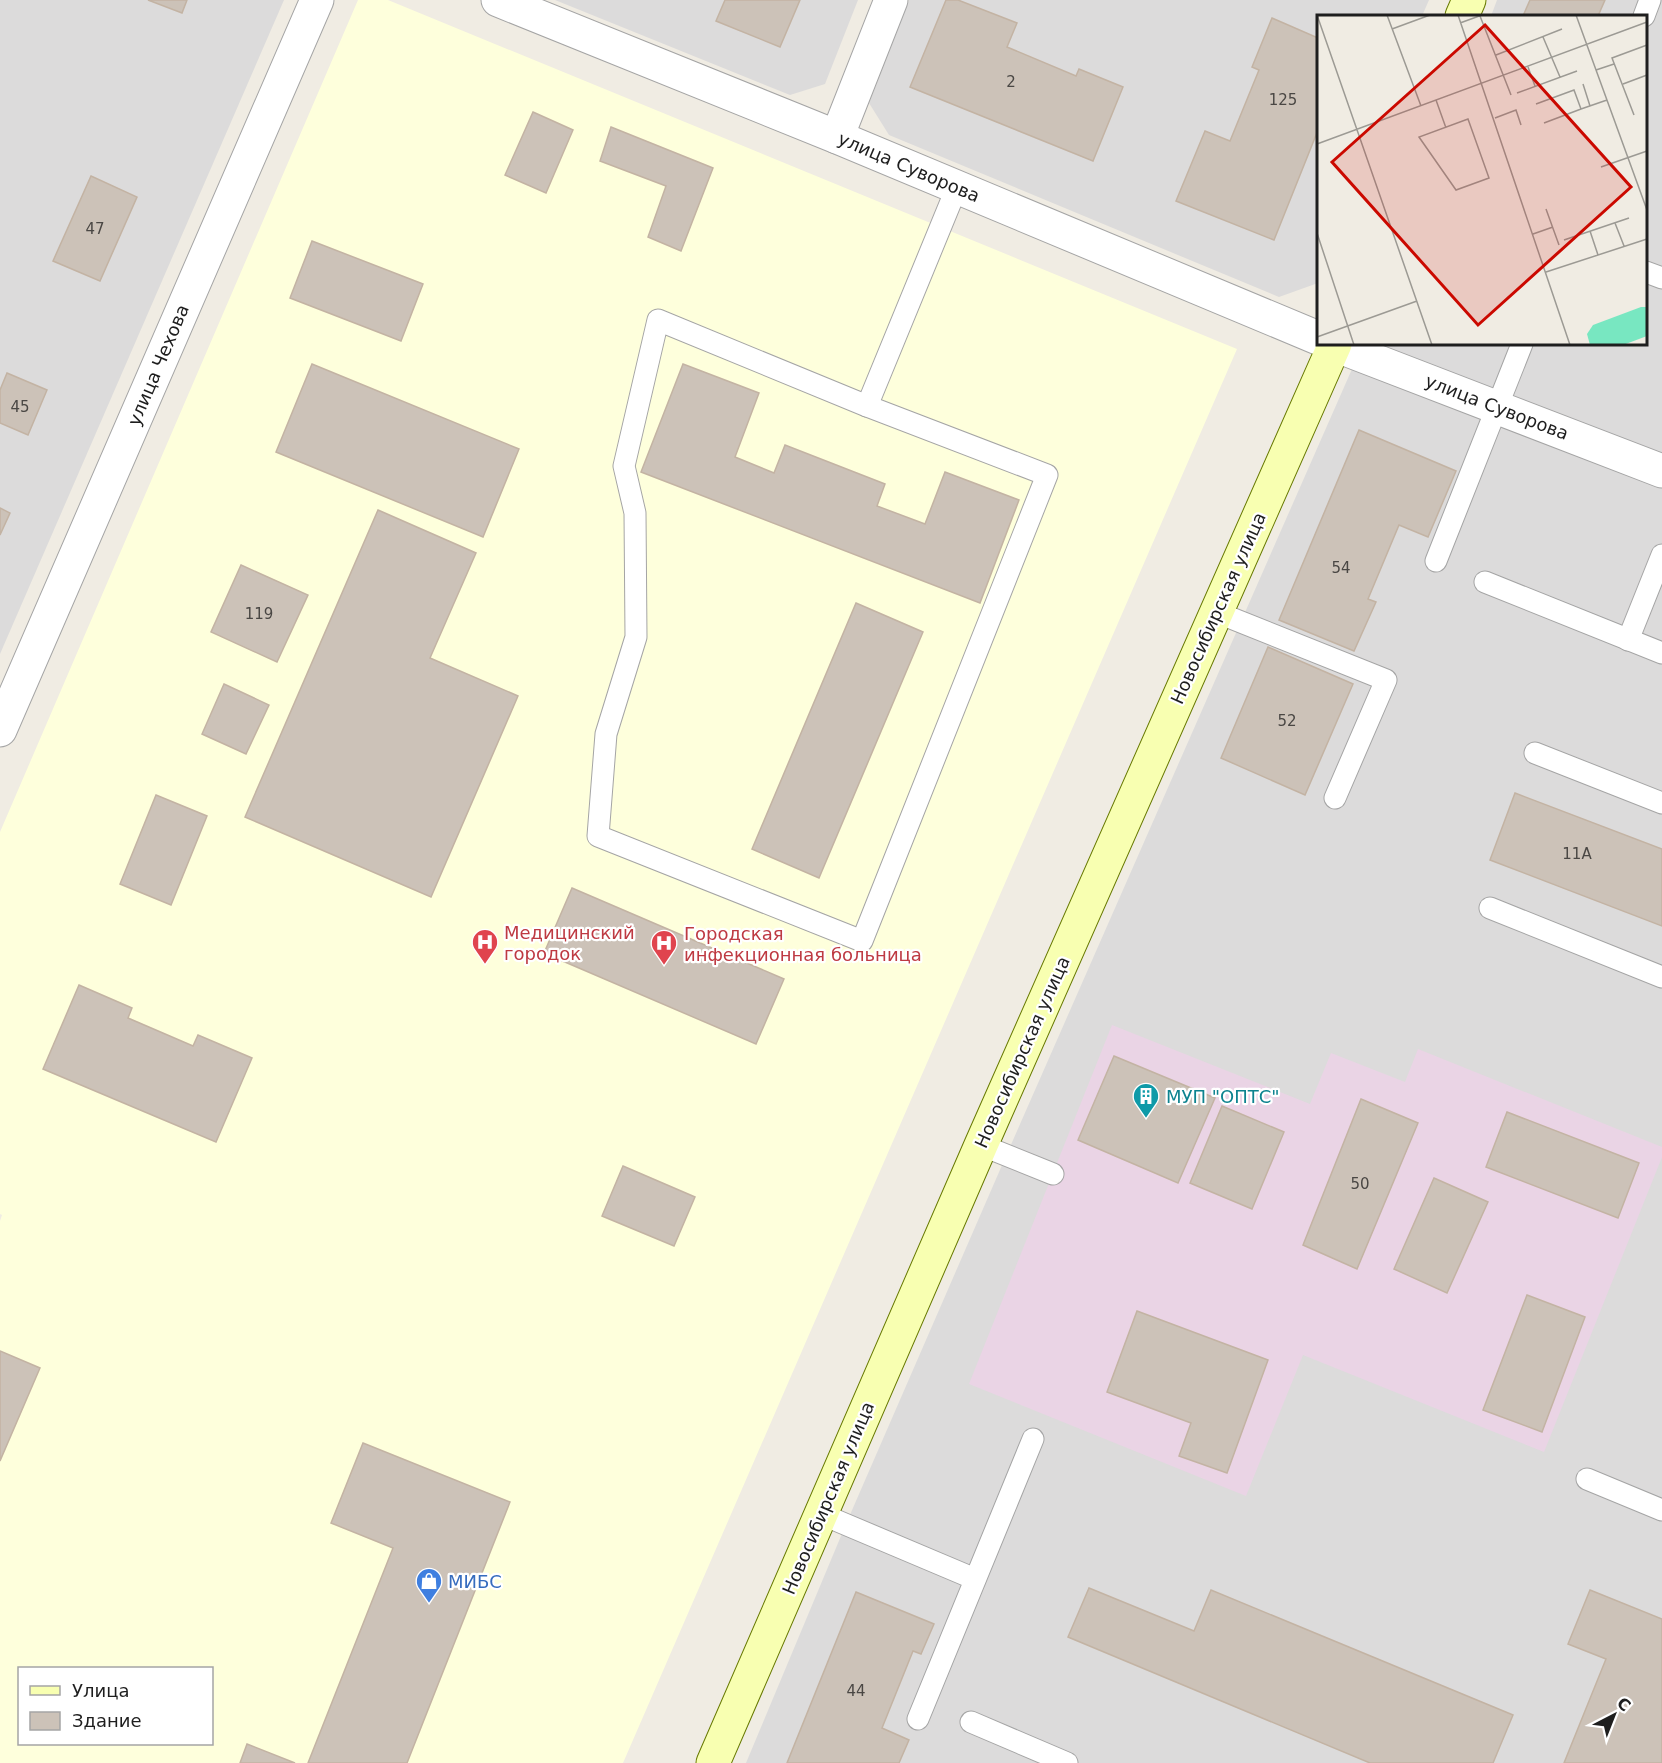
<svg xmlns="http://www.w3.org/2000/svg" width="1662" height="1763" viewBox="0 0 1662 1763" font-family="'DejaVu Sans',sans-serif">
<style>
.residential{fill:#dcdbdb}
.industrial{fill:#ead4e5}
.education{fill:#feffdc;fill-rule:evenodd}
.building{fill:#ccc2b8;stroke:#c3b3a3;stroke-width:1.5}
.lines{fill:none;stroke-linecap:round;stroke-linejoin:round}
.lane-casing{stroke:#a5a5a5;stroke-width:23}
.street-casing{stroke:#a5a5a5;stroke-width:35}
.secondary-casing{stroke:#677900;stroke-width:35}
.lane{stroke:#fff;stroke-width:21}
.street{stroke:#fff;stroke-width:33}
.secondary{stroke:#f8ffb1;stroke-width:33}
.labels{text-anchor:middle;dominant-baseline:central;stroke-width:4.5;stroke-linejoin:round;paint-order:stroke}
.number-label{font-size:15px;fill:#4a4744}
.street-label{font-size:18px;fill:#1e1e1e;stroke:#fff}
.health-label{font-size:18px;fill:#be3a42;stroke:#fff;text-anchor:start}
.culture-label{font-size:18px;fill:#0d838f;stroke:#fff;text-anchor:start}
.shop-label{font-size:18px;fill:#366cbe;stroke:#fff;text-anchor:start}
.inset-road{fill:none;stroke:#9c9a94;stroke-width:1.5}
.view{fill:#cb0900;fill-opacity:0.15;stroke:#cb0900;stroke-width:3}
.inset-edge{fill:none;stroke:#1e1e1e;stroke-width:3}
</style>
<rect width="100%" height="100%" fill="#f0ece3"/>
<!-- residential -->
<g class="residential">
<path d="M0 0H284L0 654Z"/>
<path d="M555 0H858L825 84 790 95Z"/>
<path d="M909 0H1429L1422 16H1318V283L1279 297 889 135 869 103Z"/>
<path d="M1497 0H1662V1763H746L846 1524 1006 1156 1363 344H1646V16H1491Z"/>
</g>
<!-- industrial -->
<path class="industrial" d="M1112 1025 1310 1104 1331 1053 1405 1082 1418 1049 1662 1147V1157L1544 1452 1303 1355 1246 1496 969 1384Z"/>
<!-- education -->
<path class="education" d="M358 0H388L1237 349 623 1763H0V1221L2 1215 0 1214V832ZM20 1668H212V1744H20Z"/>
<!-- building -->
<g class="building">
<path d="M148 0H187L182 13Z"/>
<path d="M725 0H800L780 47 716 21Z"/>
<path d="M946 0H958L1017 23 1007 47 1076 76 1079 69 1123 87 1093 161 910 87Z"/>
<path d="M1530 0H1605L1598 16H1523Z"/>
<path d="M1272 18 1318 38V130L1274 240 1176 201 1205 131 1230 141 1259 70 1252 67Z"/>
<path d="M533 112 573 130 546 193 505 175Z"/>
<path d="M611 127 713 168 681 251 648 237 666 186 600 161Z"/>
<path d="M91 176 137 197 100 281 53 261Z"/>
<path d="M312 241 423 284 401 341 290 298Z"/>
<path d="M312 364 519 449 483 537 276 452Z"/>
<path d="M683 364 759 393 735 457 774 473 785 445 885 484 877 506 925 524 945 472 1019 500 980 603 641 472Z"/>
<path d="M7 373 47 390 28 435 0 423V390Z"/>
<path d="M1359 430 1456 471 1428 537 1399 525 1368 599 1376 602 1354 651 1279 620Z"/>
<path d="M0 508 10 513 0 535Z"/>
<path d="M378 510 476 553 430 658 518 696 431 897 245 817Z"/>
<path d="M241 565 308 595 277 662 211 632Z"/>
<path d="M856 603 923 632 819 878 752 849Z"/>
<path d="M1268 647 1353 684 1305 795 1221 758Z"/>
<path d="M224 684 269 705 246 754 202 734Z"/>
<path d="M1515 793 1662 849V926L1490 860Z"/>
<path d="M156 795 207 816 171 905 120 884Z"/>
<path d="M572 888 784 979 756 1044 544 953Z"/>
<path d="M79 985 132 1008 128 1018 193 1046 198 1035 252 1058 216 1142 43 1069Z"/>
<path d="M1114 1056 1215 1098 1178 1183 1078 1140Z"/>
<path d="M1361 1099 1418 1123 1357 1269 1303 1245Z"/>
<path d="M1222 1106 1284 1132 1252 1209 1190 1183Z"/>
<path d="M1507 1112 1639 1163 1618 1218 1486 1167Z"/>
<path d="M623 1166 695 1197 674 1246 602 1216Z"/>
<path d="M1434 1178 1488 1202 1447 1293 1394 1269Z"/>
<path d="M1527 1295 1585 1317 1542 1432 1483 1410Z"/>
<path d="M1137 1311 1268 1360 1227 1473 1179 1456 1191 1423 1107 1392Z"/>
<path d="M0 1351 40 1368 0 1461Z"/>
<path d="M363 1443 510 1502 407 1763H308L393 1548 331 1523Z"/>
<path d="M1089 1588 1194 1631 1211 1590 1513 1715 1493 1763H1370L1068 1637Z"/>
<path d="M1590 1590 1662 1619V1763H1564L1606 1659 1568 1644Z"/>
<path d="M856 1592 934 1624 921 1654 913 1651 882 1728 909 1740 899 1763H787Z"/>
<path d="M247 1744 295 1763H240Z"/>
</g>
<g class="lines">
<!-- lane casing -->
<g class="lane-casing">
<g id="lane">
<path d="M1644 16 1650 0"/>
<path d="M1646 272 1662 278"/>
<path d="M658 320 867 406 1047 475 862 941 598 836 606 734 636 637 635 513 624 466Z"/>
<path d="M867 406 957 187"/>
<path d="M1436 561 1522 344"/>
<path d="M1485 582 1662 653"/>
<path d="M1216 612 1386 680 1335 798"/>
<path d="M1628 640 1662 555"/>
<path d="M1535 753 1662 803"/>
<path d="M1490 908 1662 977"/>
<path d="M981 1145 1053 1174"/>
<path d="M1587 1479 1662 1510"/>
<path d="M821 1514 975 1579"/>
<path d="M918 1719 1033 1439"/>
<path d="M971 1722 1067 1763"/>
</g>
</g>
<!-- street casing -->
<g class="street-casing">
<g id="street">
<path d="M498 0 837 137 1318 338"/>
<path d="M837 137 891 0"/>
<path d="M1332 344 1662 471"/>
<path d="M0 730 317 0"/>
</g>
</g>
<!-- secondary casing -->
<g class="secondary-casing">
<g id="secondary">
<path d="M1462 16 1469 0"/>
<path d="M713 1763 981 1145 1335 344"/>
</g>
</g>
<!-- lane -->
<use href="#lane" class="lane"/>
<!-- street -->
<use href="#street" class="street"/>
<!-- secondary -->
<use href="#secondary" class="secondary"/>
</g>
<!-- icons -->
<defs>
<g id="hospital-pin" transform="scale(1.35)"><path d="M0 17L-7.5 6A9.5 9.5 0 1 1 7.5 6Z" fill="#e0444e" stroke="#fff"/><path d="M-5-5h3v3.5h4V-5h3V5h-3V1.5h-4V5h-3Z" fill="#fff"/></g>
<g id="building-pin" transform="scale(1.35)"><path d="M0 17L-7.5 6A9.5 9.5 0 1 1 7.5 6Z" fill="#0f9aa8" stroke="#fff"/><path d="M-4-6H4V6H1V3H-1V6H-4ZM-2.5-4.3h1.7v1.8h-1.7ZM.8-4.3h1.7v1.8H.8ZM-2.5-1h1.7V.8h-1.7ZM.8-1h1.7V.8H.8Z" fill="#fff"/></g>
<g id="shop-pin" transform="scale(1.35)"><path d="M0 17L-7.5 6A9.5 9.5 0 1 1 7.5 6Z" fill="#3f7fe0" stroke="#fff"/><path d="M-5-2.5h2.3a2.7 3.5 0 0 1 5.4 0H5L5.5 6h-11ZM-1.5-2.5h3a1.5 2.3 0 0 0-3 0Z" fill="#fff"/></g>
</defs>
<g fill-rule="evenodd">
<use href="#hospital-pin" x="485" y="942"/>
<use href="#hospital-pin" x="664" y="943"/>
<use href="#building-pin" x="1146" y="1096"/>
<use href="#shop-pin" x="429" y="1581"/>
</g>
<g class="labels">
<!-- number labels -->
<g class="number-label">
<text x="1011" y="82">2</text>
<text x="1283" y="100">125</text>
<text x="95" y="229">47</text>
<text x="20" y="407">45</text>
<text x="1341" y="568">54</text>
<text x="259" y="614">119</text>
<text x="1287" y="721">52</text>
<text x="1577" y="854">11А</text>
<text x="1360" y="1184">50</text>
<text x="856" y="1691">44</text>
</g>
<!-- street labels -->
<g class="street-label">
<text transform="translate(909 167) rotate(23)">улица Суворова</text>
<text transform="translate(158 365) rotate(-67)">улица Чехова</text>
<text transform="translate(1497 407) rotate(21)">улица Суворова</text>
<text transform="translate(1218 608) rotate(-66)">Новосибирская улица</text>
<text transform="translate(1022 1052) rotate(-66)">Новосибирская улица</text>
<text transform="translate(828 1498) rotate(-67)">Новосибирская улица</text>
</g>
<!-- health labels -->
<g class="health-label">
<text x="504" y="932">Медицинский<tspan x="504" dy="21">городок</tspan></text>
<text x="684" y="933">Городская<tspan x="684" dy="21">инфекционная больница</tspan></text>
</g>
<!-- culture labels -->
<g class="culture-label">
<text x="1166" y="1096">МУП "ОПТС"</text>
</g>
<!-- shop labels -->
<g class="shop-label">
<text x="448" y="1581">МИБС</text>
</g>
</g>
<!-- overview -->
<g transform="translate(1317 15)">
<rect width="330" height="330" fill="#f0ece3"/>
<path d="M324 292H330V321L306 330H273L270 319 276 310Z" fill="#78e7c1"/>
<path class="inset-road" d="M0 0 115 330M70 0 104 91M141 0 253 330M259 0 330 195M163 1 194 80M143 8 165 0M75 14 113 0M226 22 243 62M179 40 245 14M211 52 218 71M279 55 297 49M266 69 273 91M306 69 330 60M200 78 260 56M119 85 129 113M219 89 257 75 264 94 227 108M264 94 290 85M317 100 295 43 330 30M178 103 199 95 204 110M151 104 172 163 139 175 102 122ZM0 129 330 7M284 152 330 136M229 194 242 230M298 208 307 231M273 216 281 240M0 218 37 330M216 219 236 212M247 225 312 203M229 257 330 224M0 322 100 286"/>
<path class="view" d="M168 10 314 172 161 310 15 147Z"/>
<rect width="330" height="330" class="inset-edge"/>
</g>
<!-- legend -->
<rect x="18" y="1667" width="195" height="78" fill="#ffffff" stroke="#a5a5a5" stroke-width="1.5"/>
<rect x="30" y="1686" width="30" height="9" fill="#f8ffb1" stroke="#a5a5a5" stroke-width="1.5"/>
<text x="72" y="1697" font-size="18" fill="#1e1e1e">Улица</text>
<rect x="30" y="1712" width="30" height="18" fill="#ccc2b8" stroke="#a5a5a5" stroke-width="1.5"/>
<text x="72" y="1727" font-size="18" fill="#1e1e1e">Здание</text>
<!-- north arrow -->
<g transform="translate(1614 1715) rotate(42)" stroke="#ffffff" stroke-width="4.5" paint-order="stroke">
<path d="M0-4.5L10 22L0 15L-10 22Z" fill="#1e1e1e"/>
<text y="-9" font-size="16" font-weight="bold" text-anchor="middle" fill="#1e1e1e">С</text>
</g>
</svg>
